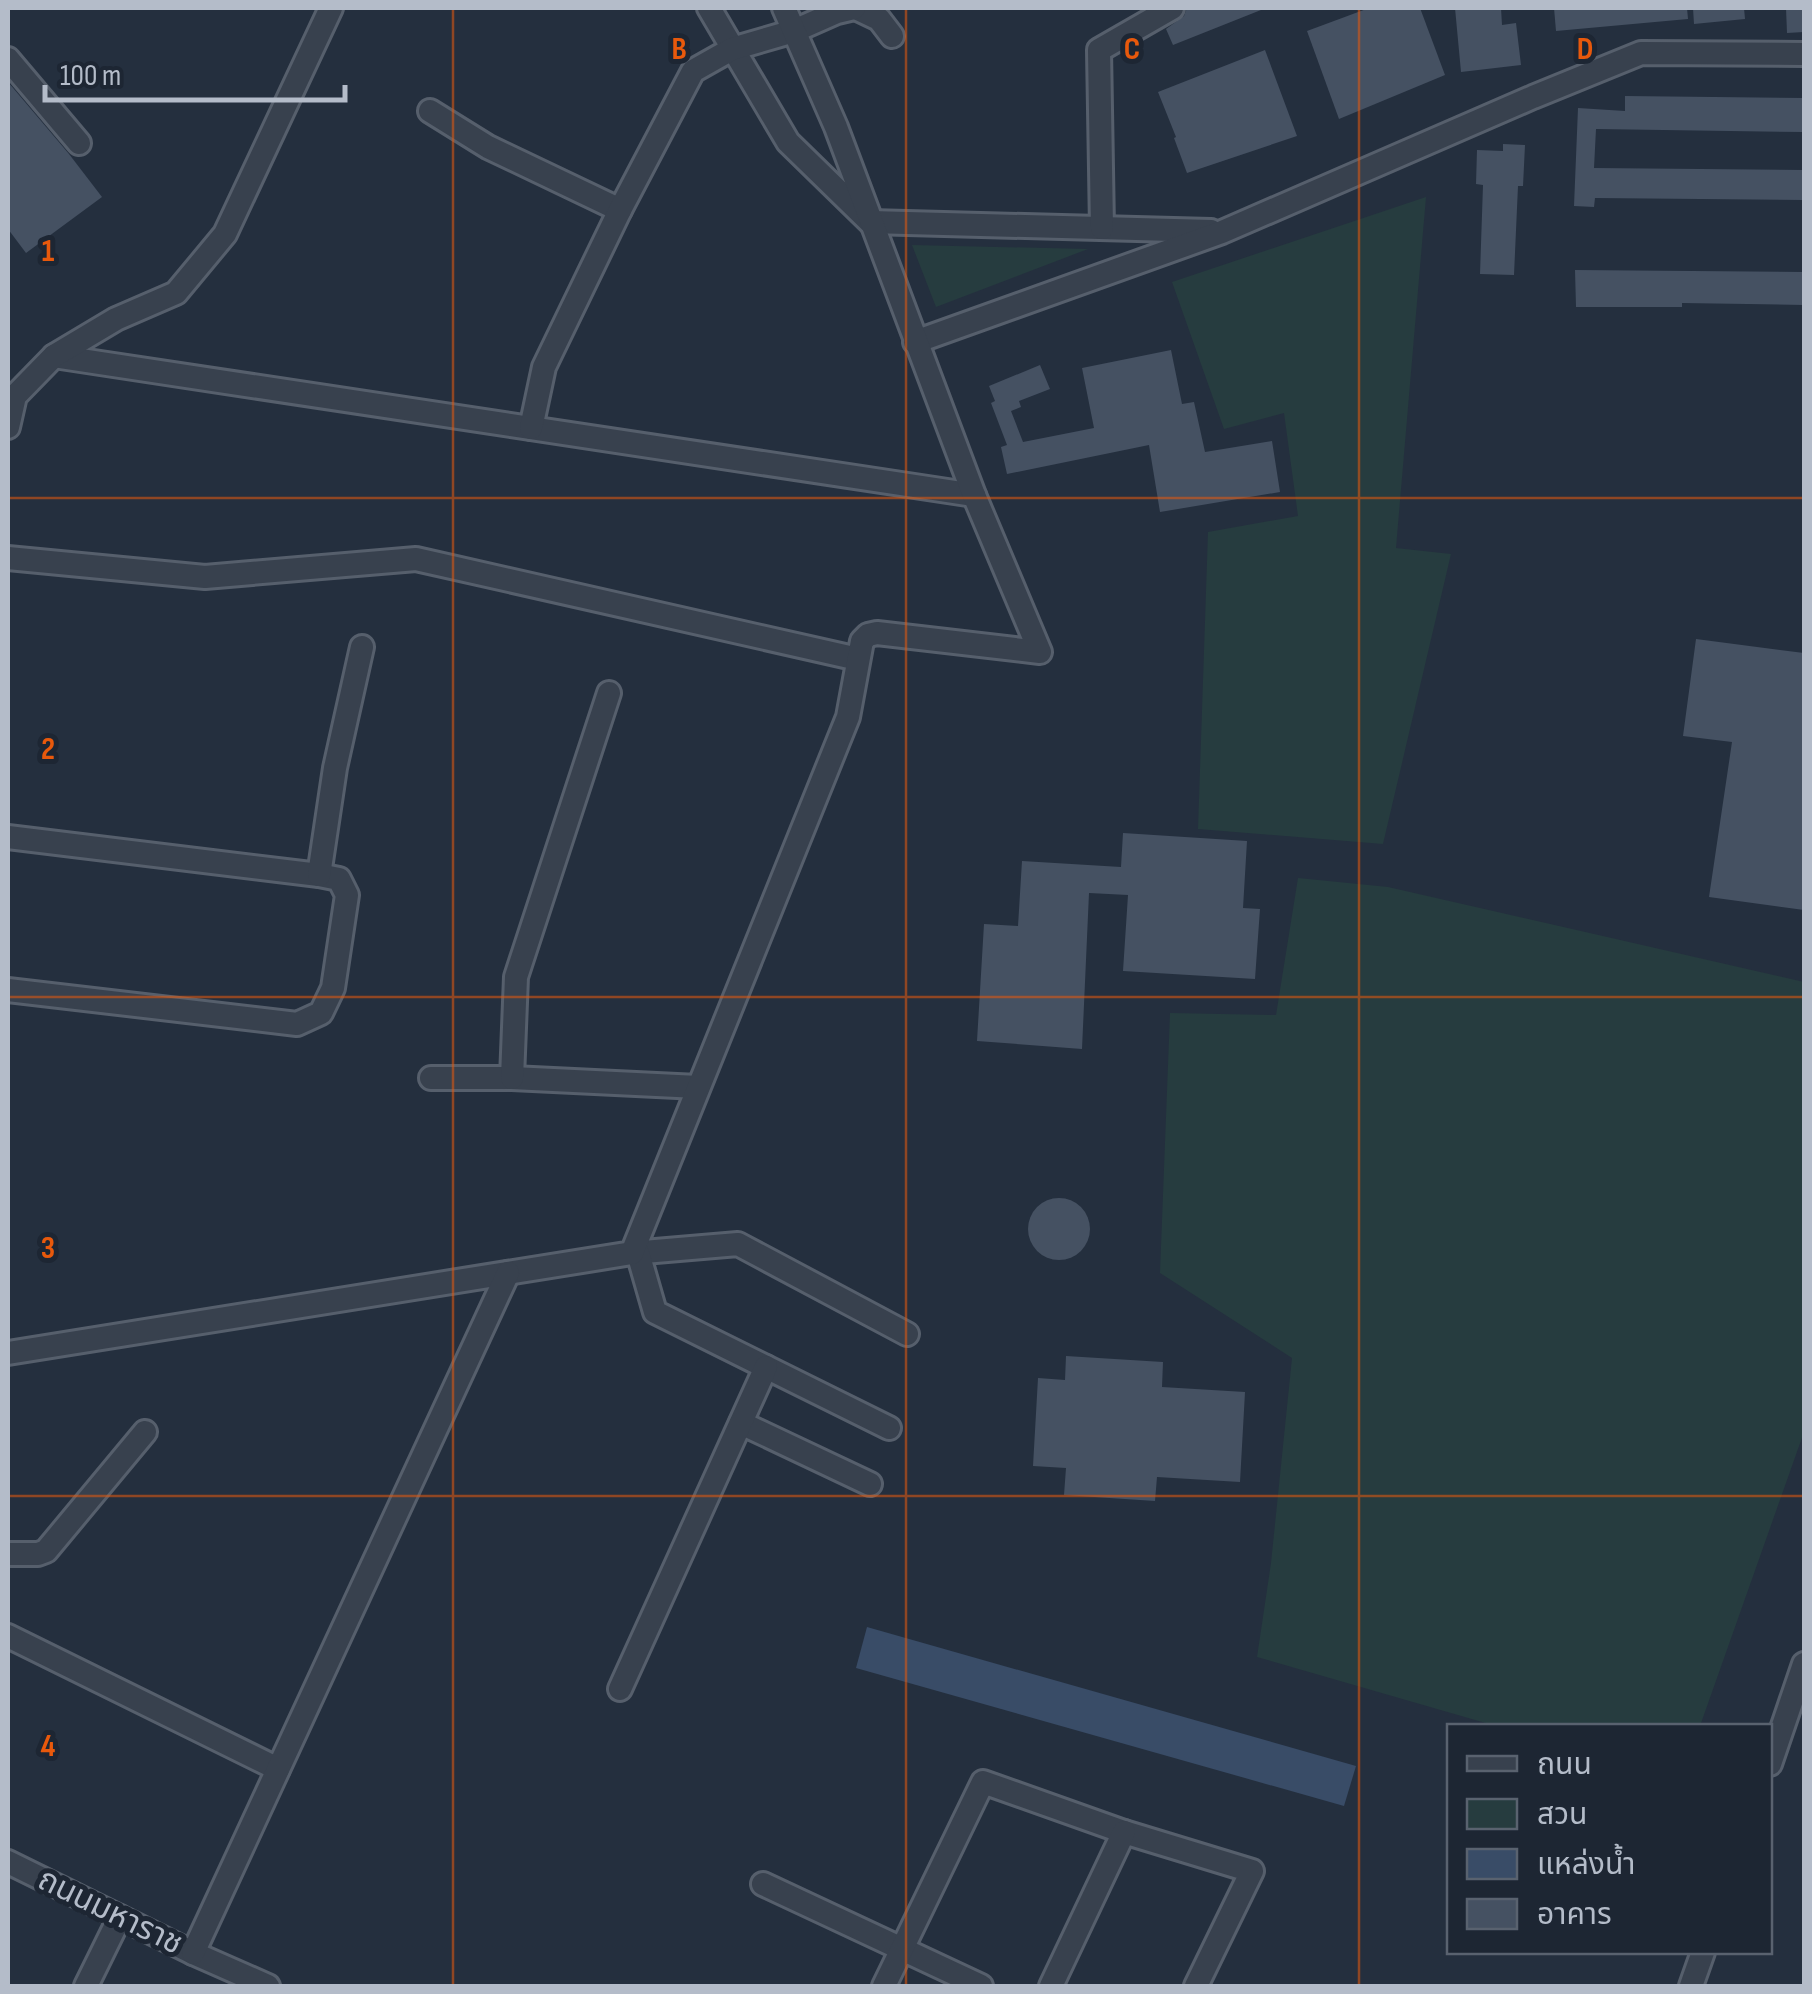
<svg xmlns="http://www.w3.org/2000/svg" width="1812" height="1994" viewBox="0 0 1812 1994" font-family="'Sofia Sans Condensed','Noto Sans Thai',sans-serif">
<style>
.green{fill:#263c3f}
.water{fill:#394c67}
.building{fill:#455162}
.lines{fill:none;stroke-linecap:round;stroke-linejoin:round}
.minor-casing{stroke:#565f6c;stroke-width:28}
.minor{stroke:#38414e;stroke-width:22}
.grid{fill:none;stroke:#e8590c;stroke-width:2.5;stroke-opacity:0.55}
.labels{text-anchor:middle;dominant-baseline:central;stroke-width:10;stroke-linejoin:round;paint-order:stroke}
.street-label{font-size:32px;fill:#b4bcc9;stroke:#1d2633}
.grid-label{font-size:32px;text-anchor:middle;font-weight:bold;fill:#e8590c;stroke:#1d2633;stroke-width:10;stroke-linejoin:round;paint-order:stroke}
</style>
<rect width="100%" height="100%" fill="#242f3e"/>
<!-- green -->
<g class="green">
<path d="M1426 197 1396 548 1451 554 1383 844 1198 829 1208 532 1298 516 1284 413 1224 429 1172 282Z"/>
<path d="M912 245 1088 249 936 307Z"/>
<path d="M1298 878 1388 887 1804 982V1432L1700 1726H1496L1257 1657 1271 1563 1292 1358 1160 1273 1170 1013 1276 1015Z"/>
</g>
<!-- water -->
<path class="water" d="M867 1627 1356 1766 1344 1806 856 1668Z"/>
<!-- building -->
<g class="building">
<path d="M1187 8H1266L1173 45 1166 29 1184 16Z"/>
<path d="M1369 8H1420L1445 75 1339 119 1307 31Z"/>
<path d="M1455 8H1501L1502 25 1516 23 1521 65 1461 72Z"/>
<path d="M1554 8H1687L1688 19 1556 31Z"/>
<path d="M1693 8H1744L1745 19 1694 24Z"/>
<path d="M1786 8H1804V32L1787 33Z"/>
<path d="M1265 50 1297 136 1187 173 1174 138 1176 137 1158 92Z"/>
<path d="M8 82 69 154 102 197 26 253 8 229Z"/>
<path d="M1625 96 1804 98V132L1596 129 1594 168 1804 170V200L1595 198 1594 207 1574 206 1578 108 1625 111Z"/>
<path d="M1503 144 1525 145 1523 186H1518L1514 275 1480 274 1483 185 1476 184 1477 150 1503 151Z"/>
<path d="M1575 270 1804 272V305L1682 303V307H1576Z"/>
<path d="M1171 350 1182 404 1194 402 1205 452 1272 441 1280 492 1160 512 1149 445 1007 474 1001 447 1007 445 991 403 995 401 989 386 1040 365 1050 389 1019 401 1021 407 1011 411 1023 442 1094 428 1082 368Z"/>
<path d="M1696 639 1804 653V910L1709 897 1732 742 1683 736Z"/>
<path d="M1123 833 1247 841 1243 908 1260 909 1255 979 1123 971 1128 895 1089 893 1082 1049 977 1041 984 924 1018 926 1022 861 1121 867Z"/>
<circle cx="1059" cy="1229" r="31"/>
<path d="M1066 1356 1163 1362 1162 1387 1245 1392 1240 1482 1157 1477 1155 1501 1064 1495 1066 1468 1033 1466 1038 1378 1065 1380Z"/>
</g>
<g class="lines">
<!-- minor casing -->
<g class="minor-casing">
<g id="minor">
<path d="M709 8 788 142 870 222 1211 231"/>
<path d="M856 8 879 19 892 36"/>
<path d="M8 59 79 143"/>
<path d="M430 111 488 147 620 210"/>
<path d="M1102 228 1099 50 1172 8"/>
<path d="M915 342 1222 232 1533 97 1641 53 1804 54"/>
<path d="M54 356 974 495"/>
<path d="M8 427 15 396 54 356 116 319 176 293 225 234 331 8"/>
<path d="M531 428 544 367 620 210 693 71 732 49 794 31 837 12 854 8"/>
<path d="M8 558 205 577 416 559 858 659"/>
<path d="M8 837 319 875 339 879 347 895 333 988 321 1013 297 1024 8 990"/>
<path d="M319 875 335 768 362 647"/>
<path d="M431 1078H512L698 1087"/>
<path d="M512 1078 516 977 609 693"/>
<path d="M632 1253 738 1244 907 1334"/>
<path d="M638 1253 655 1312 889 1428"/>
<path d="M8 1353 632 1253 848 717 862 641 868 635 877 633 1040 652 974 495 836 127 784 8"/>
<path d="M741 1423 870 1484"/>
<path d="M8 1554H38L46 1551 145 1432"/>
<path d="M8 1636 278 1769"/>
<path d="M620 1689 766 1367"/>
<path d="M1770 1764 1804 1664"/>
<path d="M8 1862 193 1953 268 1986"/>
<path d="M763 1884 981 1986"/>
<path d="M193 1953 508 1273"/>
<path d="M86 1986 120 1917"/>
<path d="M884 1986 983 1782 1124 1832 1252 1871 1196 1986"/>
<path d="M1051 1986 1124 1832"/>
<path d="M1691 1986 1703 1952"/>
</g>
</g>
<!-- minor -->
<use href="#minor" class="minor"/>
</g>
<!-- grid -->
<path class="grid" d="M453 8V1986M906 8V1986M1359 8V1986M8 498H1804M8 997H1804M8 1496H1804"/>
<g class="labels">
<!-- street labels -->
<g class="street-label">
<text transform="translate(110 1912) rotate(26)">ถนนมหาราช</text>
</g>
</g>
<g class="grid-label">
<text x="679" y="59">B</text>
<text x="1132" y="59">C</text>
<text x="1585" y="59">D</text>
<text x="48" y="261">1</text>
<text x="48" y="759">2</text>
<text x="48" y="1258">3</text>
<text x="48" y="1756">4</text>
</g>
<!-- border -->
<rect width="1812" height="1994" fill="none" stroke="#b4bcc9" stroke-width="20"/>
<!-- legend -->
<rect x="1447" y="1724" width="325" height="230" fill="#1d2633" stroke="#59626f" stroke-width="2.5"/>
<rect x="1467" y="1756" width="50" height="15" fill="#38414e" stroke="#59626f" stroke-width="2.5"/>
<text x="1537" y="1774" font-size="30" fill="#b4bcc9">ถนน</text>
<rect x="1467" y="1799" width="50" height="30" fill="#263c3f" stroke="#59626f" stroke-width="2.5"/>
<text x="1537" y="1824" font-size="30" fill="#b4bcc9">สวน</text>
<rect x="1467" y="1849" width="50" height="30" fill="#394c67" stroke="#59626f" stroke-width="2.5"/>
<text x="1537" y="1874" font-size="30" fill="#b4bcc9">แหล่งน้ำ</text>
<rect x="1467" y="1899" width="50" height="30" fill="#455162" stroke="#59626f" stroke-width="2.5"/>
<text x="1537" y="1924" font-size="30" fill="#b4bcc9">อาคาร</text>
<!-- scale -->
<path d="M45 85v15h300v-15" fill="none" stroke="#b4bcc9" stroke-width="5"/>
<text x="60" y="85" font-size="30" fill="#b4bcc9" stroke="#1d2633" stroke-width="8" paint-order="stroke">100 m</text>
</svg>
